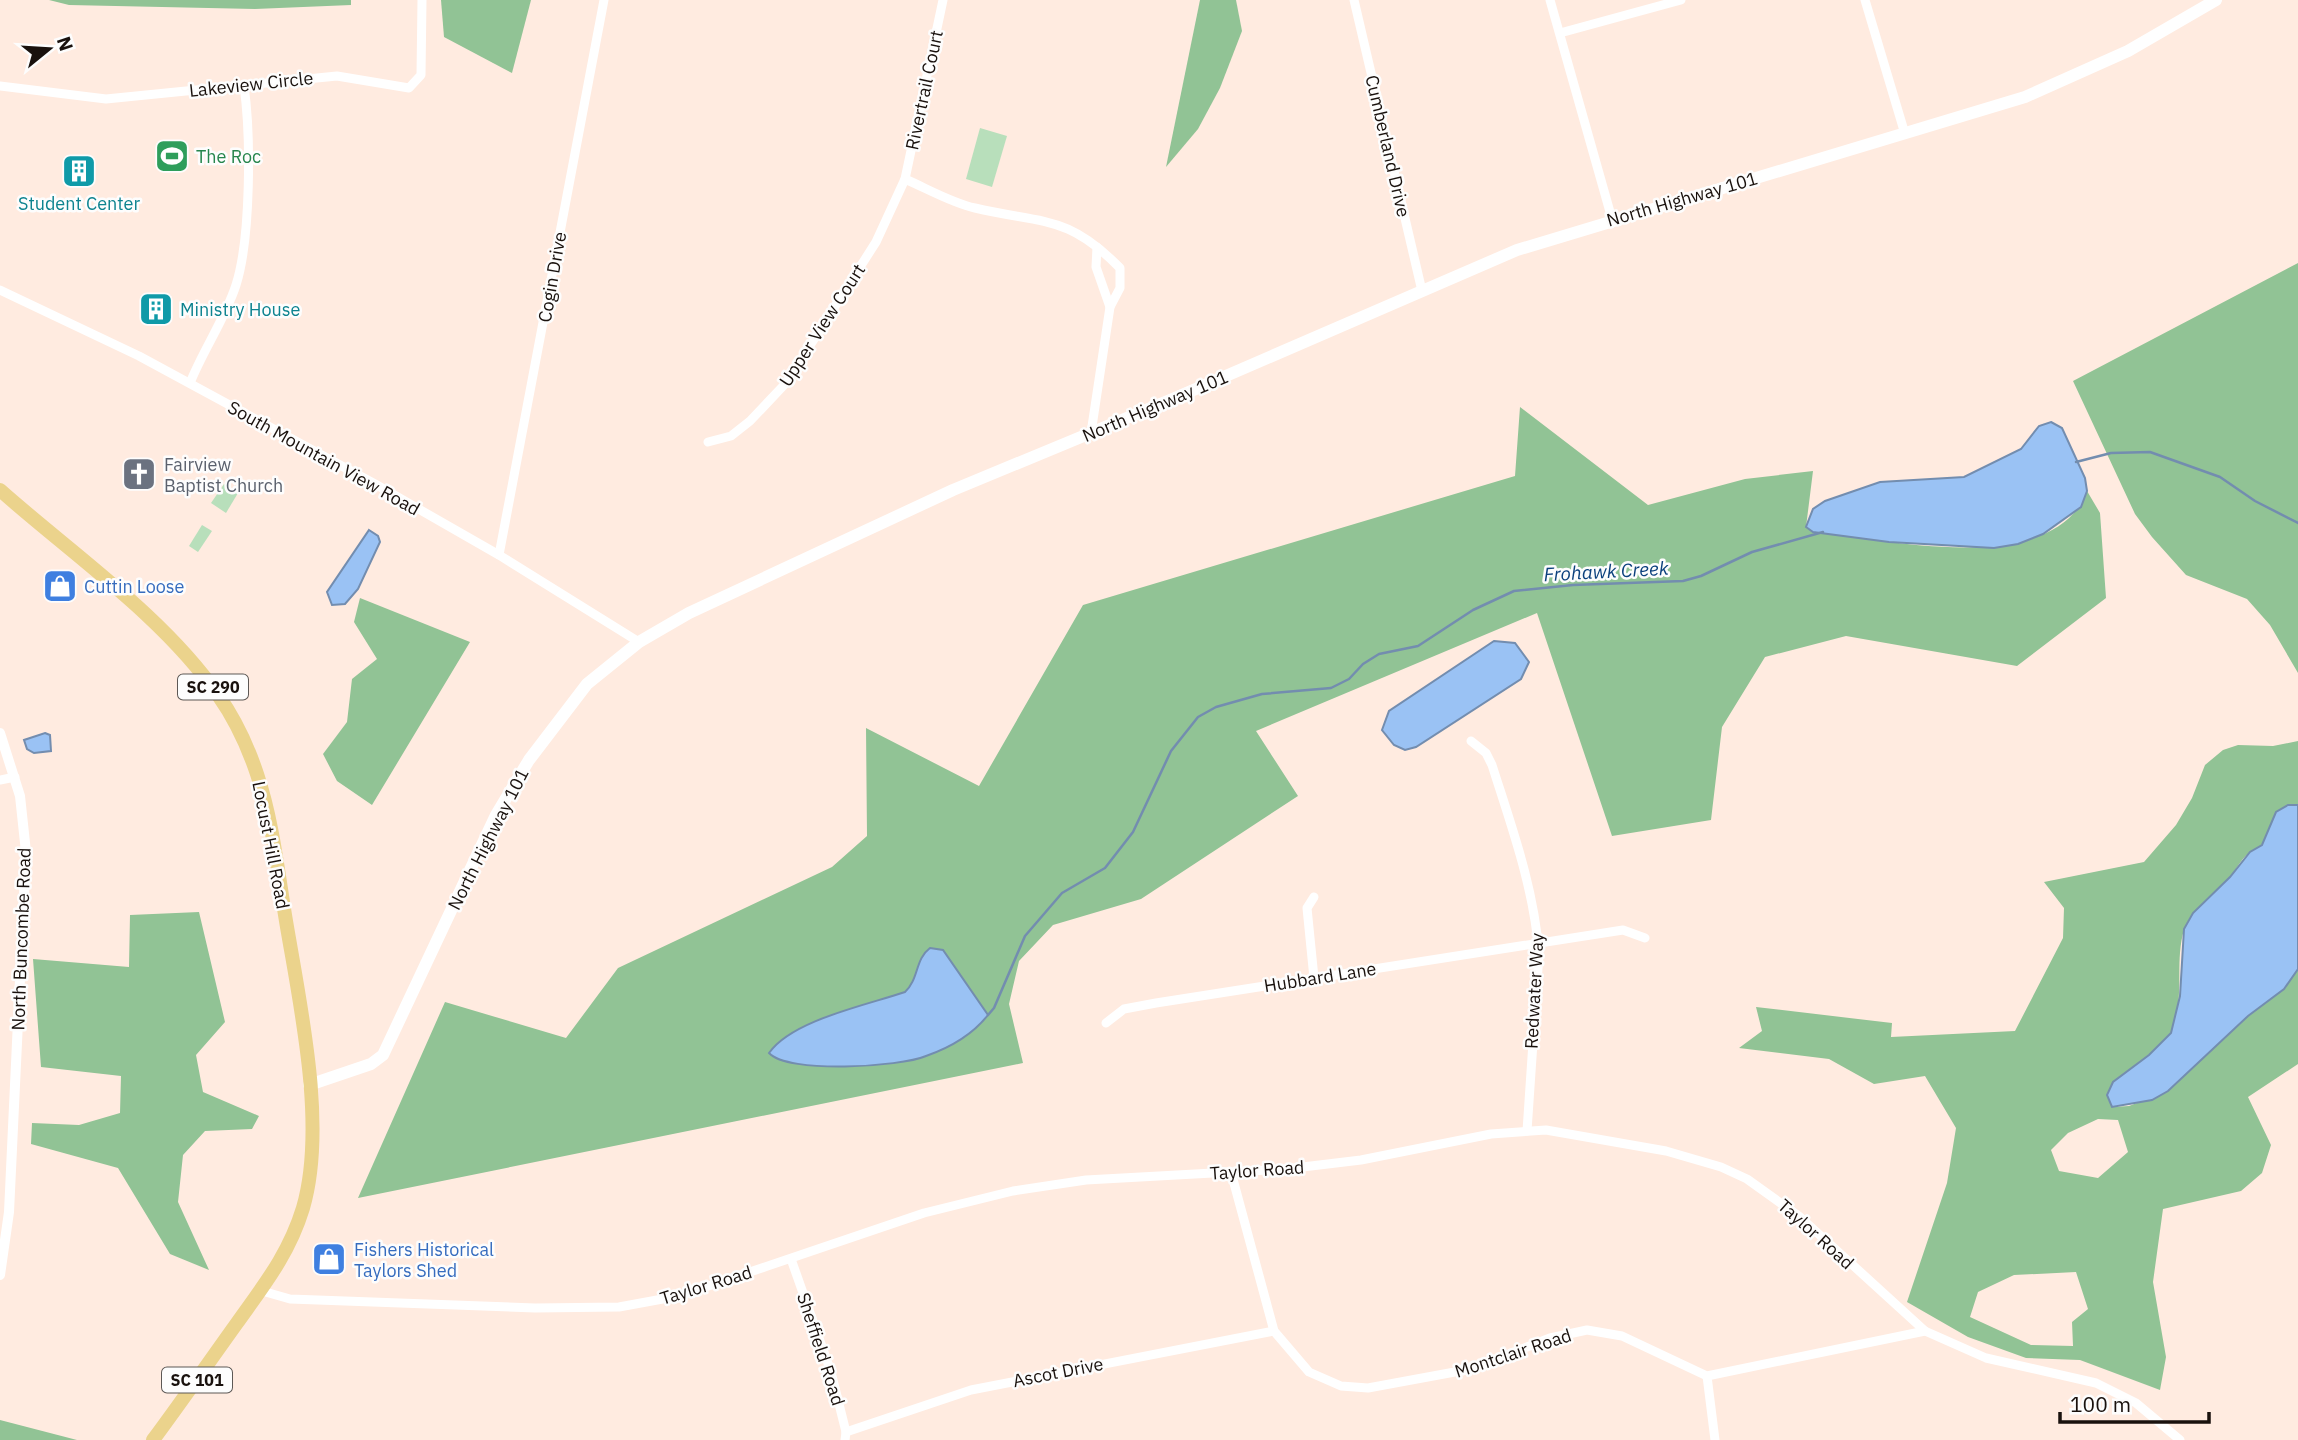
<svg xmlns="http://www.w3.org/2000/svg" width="2298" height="1440" viewBox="0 0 2298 1440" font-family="'IBM Plex Sans',sans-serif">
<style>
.green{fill:#b8dfbb}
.forest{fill:#91c395;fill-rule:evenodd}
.water{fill:#9ac2f4;stroke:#738daf;stroke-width:2}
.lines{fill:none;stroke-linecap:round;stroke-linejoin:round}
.stream{stroke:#738daf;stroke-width:2.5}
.minor{stroke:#fff;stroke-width:9}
.tertiary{stroke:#fff;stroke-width:10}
.secondary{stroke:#fff;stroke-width:12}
.primary{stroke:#ebd38c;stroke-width:14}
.labels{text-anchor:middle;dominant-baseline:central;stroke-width:5;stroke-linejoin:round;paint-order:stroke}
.shield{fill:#fdfdfd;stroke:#5d5855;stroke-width:2}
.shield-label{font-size:16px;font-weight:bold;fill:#19110d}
.street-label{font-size:18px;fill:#19110d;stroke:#fdfdfd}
.leisure-label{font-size:18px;fill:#27864d;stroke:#fdfdfd;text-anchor:start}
.culture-label{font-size:18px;fill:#0d838f;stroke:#fdfdfd}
.worship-label{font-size:18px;fill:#5b616d;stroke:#fdfdfd;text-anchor:start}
.shop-label{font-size:18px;fill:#366cbe;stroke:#fdfdfd;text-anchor:start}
.water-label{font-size:19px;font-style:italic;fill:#0c417d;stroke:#fdfdfd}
</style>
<rect width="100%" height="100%" fill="#ffebe0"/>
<!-- green -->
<g class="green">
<path d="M980 128 1007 136 992 187 966 179Z"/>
<path d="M224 484 238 493 226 513 211 503Z"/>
<path d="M202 525 212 531 198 552 189 546Z"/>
</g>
<!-- forest -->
<g class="forest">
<path d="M49 0H351V5L255 9 69 5Z"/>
<path d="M441 0H531L512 73 444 37Z"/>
<path d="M1200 0H1236L1242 31 1220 88 1198 129 1166 167Z"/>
<path d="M2298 263V673L2270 625 2247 599 2186 575 2152 537 2135 514 2073 381Z"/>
<path d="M1520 407 1648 505 1745 479 1813 471 1806 527 1813 531C1884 540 2054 579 2087 491L2100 513 2106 598 2017 666 1846 636 1765 657 1722 727 1711 820 1612 836 1537 613 1256 731 1298 796 1141 899 1053 925 1019 961 1009 1004 1023 1063 358 1198 445 1002 566 1038 618 968 832 867 867 836 866 728 979 786 1083 605 1515 476Z"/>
<path d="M360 598 470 642 372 805 337 781 323 754 347 722 352 679 377 659 354 622Z"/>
<path d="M2298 741V805C2270 805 2275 827 2262 844 2259 848 2253 850 2249 853 2240 860 2236 870 2229 878 2215 896 2191 908 2184 930 2174 963 2186 999 2171 1032 2159 1060 2120 1067 2107 1095L2113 1107 2129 1106 2168 1091 2248 1016 2284 989 2298 969V1064L2248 1097 2271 1145 2262 1173 2241 1191 2163 1209 2153 1282 2166 1357 2160 1390 2080 1360 2026 1358 1968 1337 1907 1302 1947 1183 1956 1128 1925 1076 1874 1084 1829 1059 1739 1048 1762 1031 1756 1007 1892 1023 1891 1037 2015 1031 2063 938 2064 908 2044 882 2144 862 2176 825 2192 798 2205 765 2223 750 2238 745 2273 746ZM2098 1119 2118 1120 2128 1152 2098 1178 2059 1171 2051 1150 2068 1133ZM2076 1272 2088 1309 2072 1322 2073 1346 2031 1345 1970 1317 1978 1292 2014 1275Z"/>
<path d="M199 912 225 1022 196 1055 203 1092 259 1116 252 1129 205 1131 183 1155 178 1202 209 1270 170 1254 118 1168 31 1144 32 1123 79 1125 120 1113 121 1076 41 1067 33 959 129 967 130 915Z"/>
<path d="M0 1420 77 1440H0Z"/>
</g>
<!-- water -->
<g class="water">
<path d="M2051 422 2062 428 2085 478 2087 491 2081 507 2043 534 2018 544 1994 548 1889 542 1813 532 1806 527 1813 509 1825 501 1880 482 1964 477 2021 449 2039 426Z"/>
<path d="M369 530 378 536 380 542 358 589 345 604 332 605 327 592Z"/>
<path d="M1494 641 1515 643 1529 662 1521 679 1416 747 1405 750 1394 745 1382 730 1389 711Z"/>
<path d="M45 733 50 735 51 751 34 753 27 749 24 740Z"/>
<path d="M2288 805H2298V969L2284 989 2248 1016 2168 1091 2152 1100 2112 1107 2107 1095 2113 1082 2149 1055 2171 1033 2180 996 2184 929 2193 913 2230 877 2250 852 2262 845 2276 812Z"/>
<path d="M930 948 943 950 988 1015C973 1034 949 1048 926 1056 900 1067 788 1074 769 1053 792 1020 867 1005 905 992 919 979 915 959 930 948Z"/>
</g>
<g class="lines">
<!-- stream -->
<g class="stream">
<path d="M2076 462 2111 453 2150 452 2220 477 2255 501 2298 523"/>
<path d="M988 1015 994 1008 1025 936 1062 893 1105 868 1133 832 1171 751 1198 717 1216 707 1262 694 1331 688 1349 679 1363 664 1379 654 1418 646 1473 610 1514 591 1573 585 1683 581 1701 576 1752 552 1823 532"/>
</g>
<!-- minor -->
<g class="minor">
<path d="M1354 0 1422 291"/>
<path d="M1550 0 1612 219"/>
<path d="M1865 0 1905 134"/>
<path d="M1560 33 1681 0"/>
<path d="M0 86 106 99 337 76 409 88 421 75 422 0"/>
<path d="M905 179C928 189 952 203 975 208 1043 224 1067 214 1120 268V288L1110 307 1091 433"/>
<path d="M1097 247 1096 267 1110 307"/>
<path d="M0 290 139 356 375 484 499 555 639 642"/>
<path d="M190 383C203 350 225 319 236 285 251 238 251 135 244 86"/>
<path d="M708 442 731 436 750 421 786 383 876 242 905 179 943 0"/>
<path d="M499 555 604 0"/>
<path d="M1471 741 1486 753 1492 765C1512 828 1534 888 1539 954L1527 1131"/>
<path d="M0 780 15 777"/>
<path d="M1314 978 1307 908 1314 897"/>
<path d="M1106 1023 1124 1009 1156 1003 1623 930 1645 938"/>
<path d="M1231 1172 1274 1331 1309 1372 1341 1386 1368 1388 1471 1369 1550 1338 1587 1330 1622 1336 1707 1376 1925 1331"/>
<path d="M791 1259 831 1372 846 1432 845 1440"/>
<path d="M262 1291 290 1299 535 1308 619 1307 679 1296 924 1213 1013 1191 1086 1180 1286 1169 1361 1160 1491 1134 1546 1130 1666 1151 1721 1167 1747 1179 1800 1217 1925 1331 1986 1358 2096 1383 2136 1403 2180 1440"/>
<path d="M1707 1376 1715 1440"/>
<path d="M846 1432 971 1390 1274 1331"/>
</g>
<!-- tertiary -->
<path class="tertiary" d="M0 733 20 796 26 852 9 1212 0 1275"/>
<!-- secondary -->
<path class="secondary" d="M309 1085 371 1064 383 1055 496 815 529 760 587 684 639 642 689 613 953 490 1175 398 1517 250 2025 97 2128 51 2216 0"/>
<!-- primary -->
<path class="primary" d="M0 490C72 554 163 616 218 695 235 719 248 747 257 774 273 822 278 873 286 921 300 1005 327 1126 303 1208 289 1254 264 1285 237 1323 209 1362 182 1401 153 1440"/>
</g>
<!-- icons -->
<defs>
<g id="stadium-square" transform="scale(1.75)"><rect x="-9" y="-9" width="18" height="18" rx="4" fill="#2e9e5b" stroke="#fdfdfd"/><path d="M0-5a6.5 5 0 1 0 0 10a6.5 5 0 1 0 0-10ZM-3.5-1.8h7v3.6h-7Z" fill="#fff"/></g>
<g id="building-square" transform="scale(1.75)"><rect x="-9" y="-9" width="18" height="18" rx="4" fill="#0f9aa8" stroke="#fdfdfd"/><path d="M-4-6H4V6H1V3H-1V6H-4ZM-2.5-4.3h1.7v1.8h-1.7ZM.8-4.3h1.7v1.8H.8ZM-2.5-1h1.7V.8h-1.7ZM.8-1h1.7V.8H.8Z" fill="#fff"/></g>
<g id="church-square" transform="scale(1.75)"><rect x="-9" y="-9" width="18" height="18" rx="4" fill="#6b7280" stroke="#fdfdfd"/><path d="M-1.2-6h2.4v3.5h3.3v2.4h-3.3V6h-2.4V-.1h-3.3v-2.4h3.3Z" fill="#fff"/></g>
<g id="shop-square" transform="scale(1.75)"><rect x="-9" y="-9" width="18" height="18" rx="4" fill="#3f7fe0" stroke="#fdfdfd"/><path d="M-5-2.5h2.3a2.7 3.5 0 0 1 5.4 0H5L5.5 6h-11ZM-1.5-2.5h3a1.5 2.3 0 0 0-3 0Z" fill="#fff"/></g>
</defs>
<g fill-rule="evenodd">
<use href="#stadium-square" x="172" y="156"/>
<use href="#building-square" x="79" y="171"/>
<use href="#building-square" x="156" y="309"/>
<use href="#church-square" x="139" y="474"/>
<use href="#shop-square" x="60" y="586"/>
<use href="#shop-square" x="329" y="1259"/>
</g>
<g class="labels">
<!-- shield labels -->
<g class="shield">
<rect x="178" y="674.5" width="70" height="25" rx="5"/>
<rect x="162" y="1367.5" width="70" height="25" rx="5"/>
</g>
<g class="shield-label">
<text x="213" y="687">SC 290</text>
<text x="197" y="1380">SC 101</text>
</g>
<!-- street labels -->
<g class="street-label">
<text transform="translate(251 84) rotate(-6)">Lakeview Circle</text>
<text transform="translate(924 90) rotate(-78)">Rivertrail Court</text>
<text transform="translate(1388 146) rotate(77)">Cumberland Drive</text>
<text transform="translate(1682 199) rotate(-16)">North Highway 101</text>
<text transform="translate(552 277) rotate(-80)">Cogin Drive</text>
<text transform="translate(822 325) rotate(-57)">Upper View Court</text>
<text transform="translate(1155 406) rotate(-23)">North Highway 101</text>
<text transform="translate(324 458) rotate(29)">South Mountain View Road</text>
<text transform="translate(488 839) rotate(-63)">North Highway 101</text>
<text transform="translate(271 845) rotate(79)">Locust Hill Road</text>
<text transform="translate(21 939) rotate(-88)">North Buncombe Road</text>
<text transform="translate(1320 977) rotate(-9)">Hubbard Lane</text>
<text transform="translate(1534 991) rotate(-87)">Redwater Way</text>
<text transform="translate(1257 1170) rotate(-4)">Taylor Road</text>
<text transform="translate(1816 1234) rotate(42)">Taylor Road</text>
<text transform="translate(706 1285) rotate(-17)">Taylor Road</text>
<text transform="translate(821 1349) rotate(72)">Sheffield Road</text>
<text transform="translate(1513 1353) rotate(-18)">Montclair Road</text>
<text transform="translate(1058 1372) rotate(-11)">Ascot Drive</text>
</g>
<!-- leisure labels -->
<g class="leisure-label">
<text x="196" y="156">The Roc</text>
</g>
<!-- culture labels -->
<g class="culture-label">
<text x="79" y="203">Student Center</text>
<text x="180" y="309" text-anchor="start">Ministry House</text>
</g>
<!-- worship labels -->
<g class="worship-label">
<text x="164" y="464">Fairview<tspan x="164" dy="21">Baptist Church</tspan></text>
</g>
<!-- shop labels -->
<g class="shop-label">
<text x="84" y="586">Cuttin Loose</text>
<text x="354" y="1249">Fishers Historical<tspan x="354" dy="21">Taylors Shed</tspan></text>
</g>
<!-- water labels -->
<g class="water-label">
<text transform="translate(1606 571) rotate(-3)">Frohawk Creek</text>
</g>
</g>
<!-- north arrow -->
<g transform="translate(49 49) rotate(72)" stroke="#fdfdfd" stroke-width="5" paint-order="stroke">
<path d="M0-5L12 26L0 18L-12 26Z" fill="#19110d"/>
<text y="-10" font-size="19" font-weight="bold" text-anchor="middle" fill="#19110d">N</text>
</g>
<!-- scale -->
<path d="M2060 1412v10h149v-10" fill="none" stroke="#19110d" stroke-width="3.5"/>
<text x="2070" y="1412" font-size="21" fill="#19110d" stroke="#fdfdfd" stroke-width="5" paint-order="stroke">100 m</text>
</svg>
